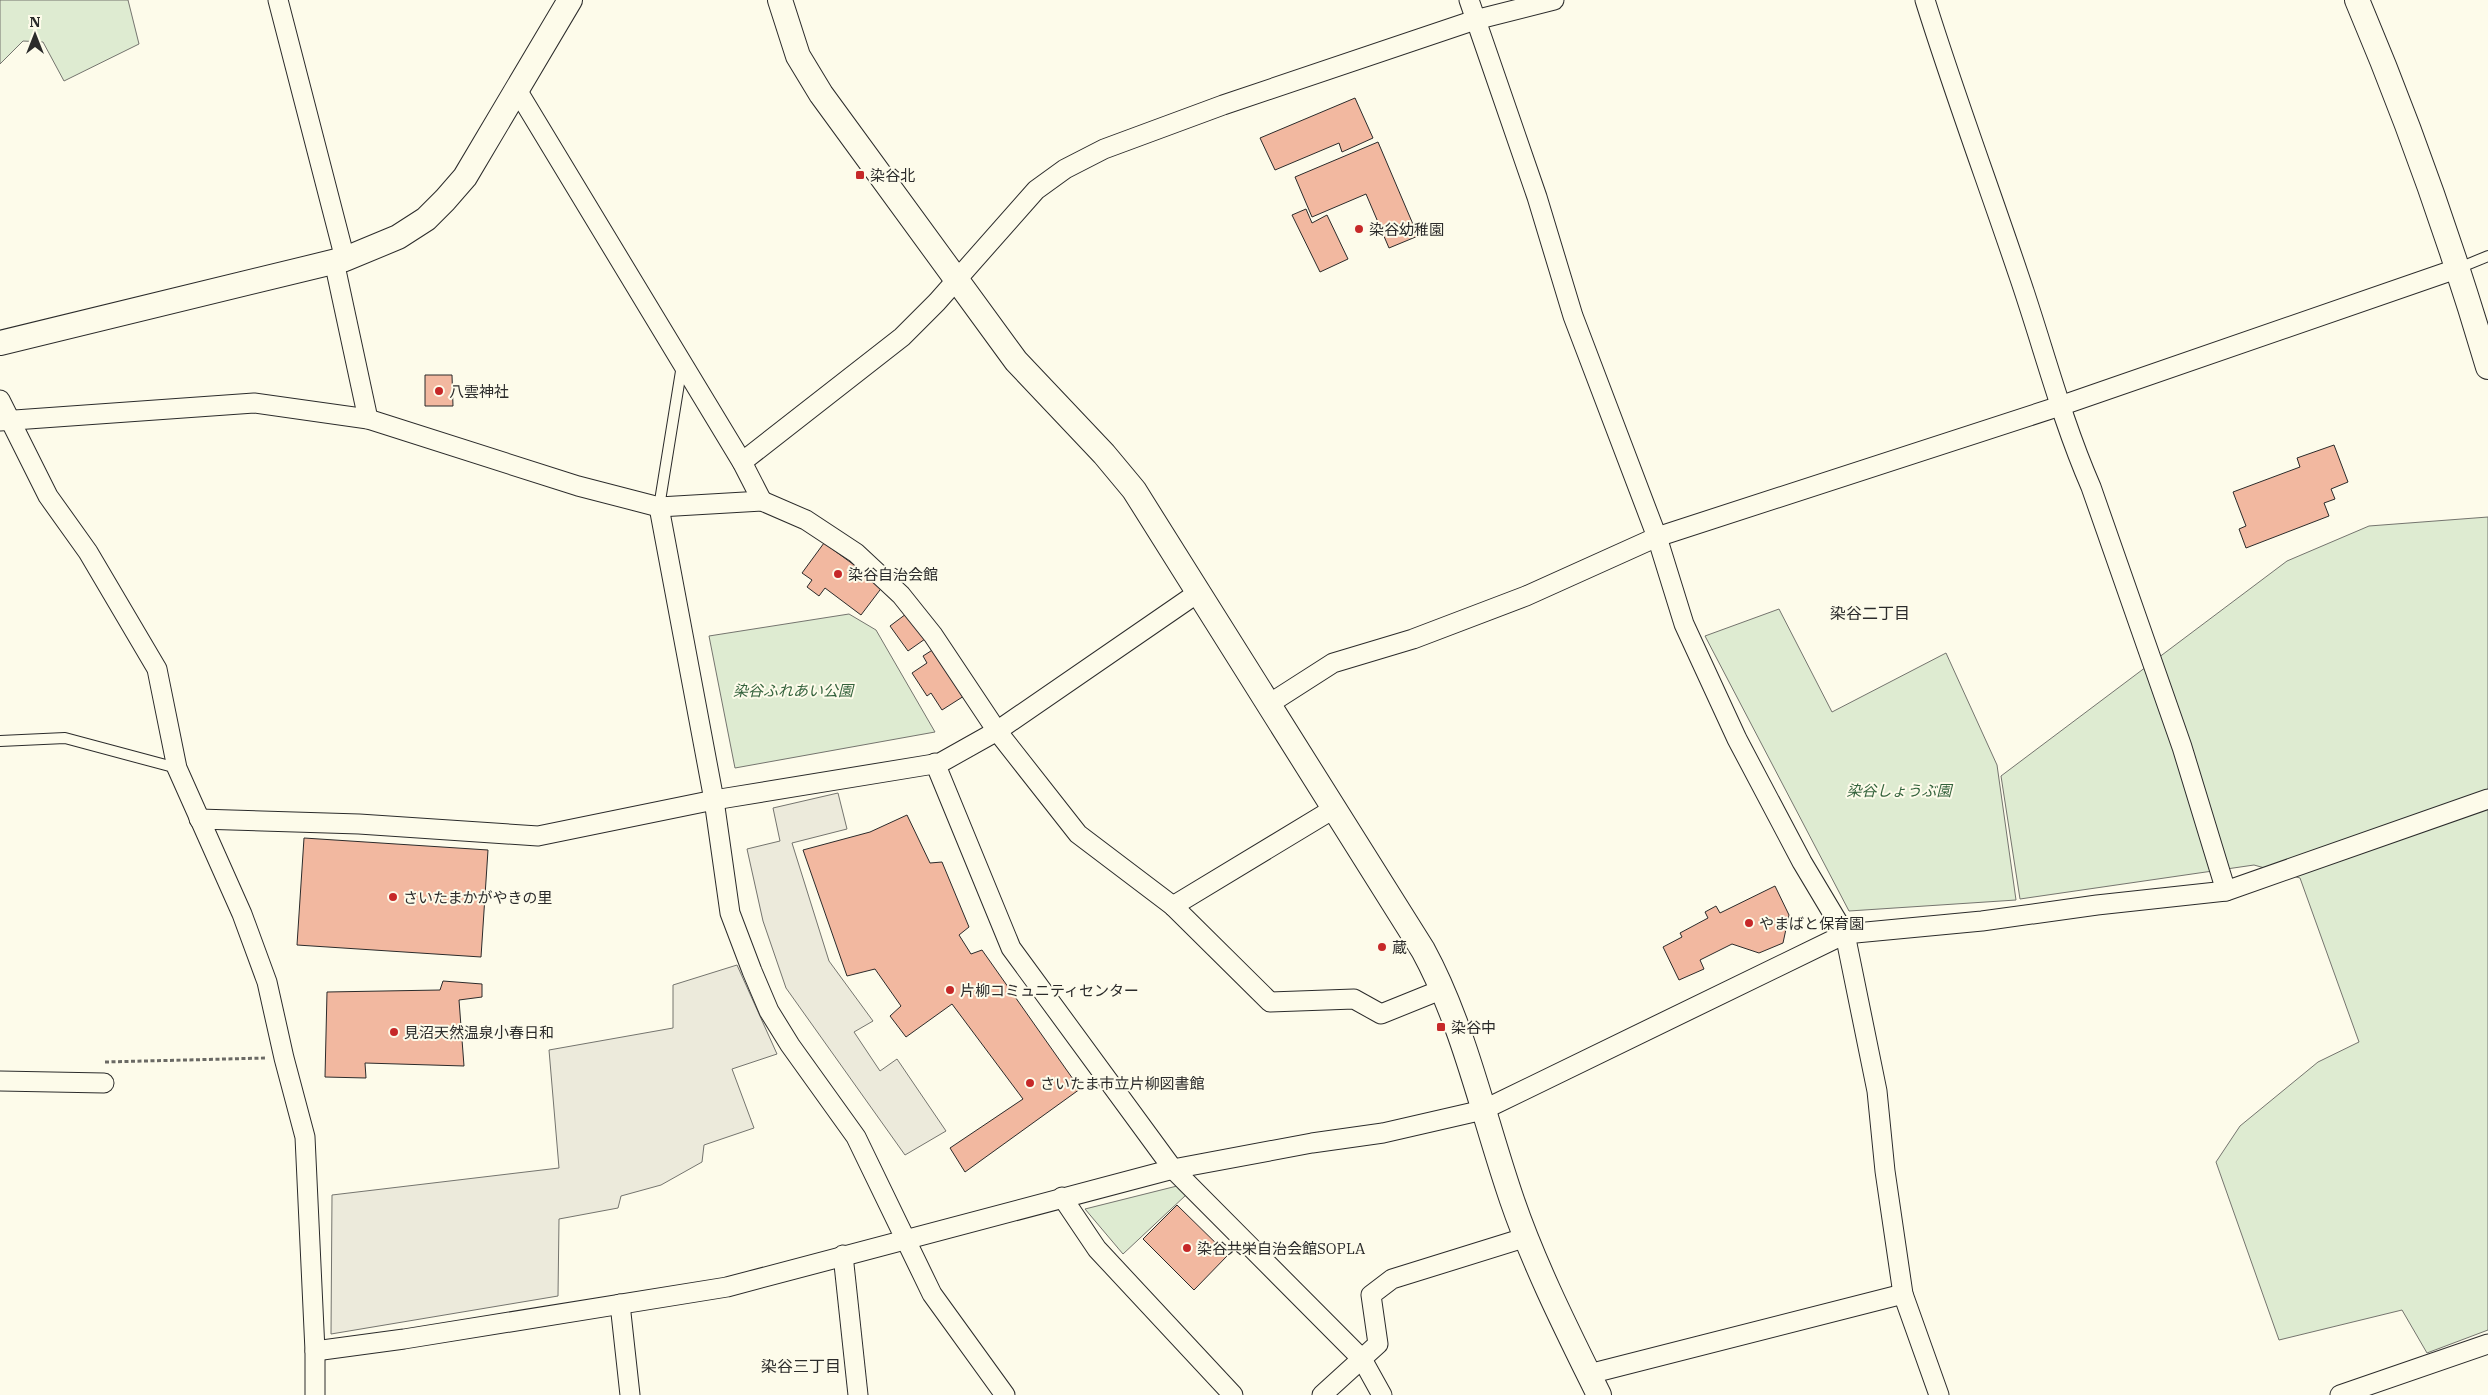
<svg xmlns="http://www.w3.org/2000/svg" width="2488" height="1395" viewBox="0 0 2488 1395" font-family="'IBM Plex Serif','Noto Sans JP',serif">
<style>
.green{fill:#deebd1;stroke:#74746e}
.parking{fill:#eceadb;stroke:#74746e}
.building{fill:#f2b8a0;stroke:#2b2b2b}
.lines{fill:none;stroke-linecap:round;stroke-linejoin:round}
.service-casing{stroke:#2b2b2b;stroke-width:12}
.minor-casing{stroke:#2b2b2b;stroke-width:21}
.tertiary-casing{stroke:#2b2b2b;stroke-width:26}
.path{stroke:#6a6964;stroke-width:3;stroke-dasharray:4 2.5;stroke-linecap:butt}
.service{stroke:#fdfbea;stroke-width:10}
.minor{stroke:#fdfbea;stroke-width:19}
.tertiary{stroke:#fdfbea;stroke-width:24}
.poi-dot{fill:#c62828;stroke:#fdfbea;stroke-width:2}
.labels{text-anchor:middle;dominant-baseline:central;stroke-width:4;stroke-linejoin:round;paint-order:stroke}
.poi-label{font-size:15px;fill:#2b2b2b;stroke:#fdfbea;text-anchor:start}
.park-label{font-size:15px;font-style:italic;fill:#34623c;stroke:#fdfbea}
.neighbourhood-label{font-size:16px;fill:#2b2b2b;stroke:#fdfbea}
</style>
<rect width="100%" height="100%" fill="#fdfbea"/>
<!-- green -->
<g class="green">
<path d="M0 0H128L139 44 64 81 43 42 23 41 0 64Z"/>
<path d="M2488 517V1330L2427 1353 2402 1310 2279 1340 2216 1162 2240 1126 2318 1062 2359 1042 2300 878 2254 865 2020 899 2001 776 2287 561 2369 526Z"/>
<path d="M1779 609 1832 712 1946 653 1997 765 2016 900 1849 911 1705 636Z"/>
<path d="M849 614 876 630 935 732 735 768 709 636Z"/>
<path d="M1177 1186 1186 1195 1123 1254 1085 1209Z"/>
</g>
<!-- parking -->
<g class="parking">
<path d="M838 793 847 829 792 843 829 961 873 1021 854 1032 880 1071 897 1059 946 1131 905 1155 786 988 763 921 747 849 780 841 773 808Z"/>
<path d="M737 965 777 1054 732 1069 754 1128 704 1145 702 1162 661 1185 621 1196 618 1208 559 1219 558 1296 331 1334 332 1195 559 1168 549 1050 673 1028V985Z"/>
</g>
<!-- building -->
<g class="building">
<path d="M1355 98 1373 138 1342 152 1339 143 1275 170 1260 138Z"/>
<path d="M1378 142 1418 236 1389 248 1366 194 1312 217 1295 177Z"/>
<path d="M1306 209 1312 223 1327 215 1348 259 1320 272 1292 215Z"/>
<path d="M425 375H452L453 406H425Z"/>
<path d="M2334 445 2348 482 2331 489 2335 499 2324 503 2329 516 2246 548 2239 529 2246 526 2233 492 2300 467 2297 458Z"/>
<path d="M824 543 883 586 861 615 825 588 819 596 807 587 812 580 802 573Z"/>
<path d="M906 614 925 639 908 651 890 626Z"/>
<path d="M934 649 964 696 942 710 931 693 927 696 912 673 927 663 923 656Z"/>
<path d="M907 815 930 863 942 862 969 927 959 935 971 954 982 950 1080 1089 965 1172 950 1148 1023 1099 952 1004 906 1037 890 1016 901 1006 875 969 847 976 803 850 870 832Z"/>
<path d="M304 838 488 850 481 957 297 945Z"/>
<path d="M1775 886 1789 915 1783 943 1759 953 1732 944 1700 960 1704 969 1679 980 1663 947 1682 937 1680 933 1708 918 1705 912 1716 906 1720 913Z"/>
<path d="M443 981 482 984V997L459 1000 464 1066 365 1063 366 1078 325 1077 327 992 440 990Z"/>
<path d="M1177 1205 1228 1255 1194 1290 1143 1239Z"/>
</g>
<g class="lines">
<!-- service casing -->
<g class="service-casing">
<g id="service">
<path d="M2459 268 2488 256"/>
<path d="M659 507 682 365"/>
<path d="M0 741 65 738 177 768"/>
</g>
</g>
<!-- minor casing -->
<g class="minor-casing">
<g id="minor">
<path d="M278 0 345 259"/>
<path d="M1469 0 1537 197 1573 316 1657 537 1684 624 1737 739 1802 862 1845 934 1877 1091 1885 1171 1903 1294 1939 1395"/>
<path d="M1925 0C1954 93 1988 184 2019 276 2043 346 2061 418 2091 487L2182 747 2226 891"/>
<path d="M517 90 742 462 762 501"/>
<path d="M334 261 368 419"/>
<path d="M0 400 48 496 88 552 157 669 177 768 242 914 267 982 284 1058 305 1137 315 1351V1395"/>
<path d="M0 421 254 403 368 419 578 486 659 507 762 501 806 520 856 553 901 595 933 635 997 731 1078 834 1173 906 1270 1002 1354 999 1381 1014 1443 989"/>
<path d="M742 462 902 337 937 302 1036 190 1065 169 1104 149 1223 105 1475 20 1554 0"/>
<path d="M659 507 714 800 730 913 752 971 769 1011 790 1045 856 1137 932 1294 1005 1395"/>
<path d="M1269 704 1333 663 1413 639 1526 596 1657 537 2060 406 2459 268"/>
<path d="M935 763 1011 948 1173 1169 1362 1359 1382 1395"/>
<path d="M199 819 359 824 538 836 714 800 940 763 997 731 1199 592"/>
<path d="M1173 906 1335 808"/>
<path d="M0 1081 104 1083"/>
<path d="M1062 1197 1097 1249 1233 1395"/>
<path d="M843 1255 858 1395"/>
<path d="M620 1304 630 1395"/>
<path d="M315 1351 404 1339 727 1287 1173 1169 1312 1143 1383 1133 1483 1110 1845 934 1982 921 2097 905 2226 891 2488 799"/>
<path d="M1589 1374 1903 1294"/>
<path d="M1322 1395 1378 1344 1371 1295 1392 1279 1527 1237"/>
<path d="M2340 1395 2488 1344"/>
</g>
</g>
<!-- tertiary casing -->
<g class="tertiary-casing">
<g id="tertiary">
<path d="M780 0 798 56 821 94 1016 361 1104 454 1134 490 1423 950C1464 1025 1484 1119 1512 1200 1535 1267 1568 1332 1599 1395"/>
<path d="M2357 0C2408 120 2451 242 2488 367"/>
<path d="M0 343 345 259 398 237 426 219 445 200 465 177 570 0"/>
</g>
</g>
<!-- path -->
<path class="path" d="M105 1062 266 1058"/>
<!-- service -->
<use href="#service" class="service"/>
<!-- minor -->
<use href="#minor" class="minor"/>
<!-- tertiary -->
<use href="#tertiary" class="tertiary"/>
</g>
<!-- markers -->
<g class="poi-dot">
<rect x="855" y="170" width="10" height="10" rx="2.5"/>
<circle cx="1359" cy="229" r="5"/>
<circle cx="439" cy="391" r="5"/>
<circle cx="838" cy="574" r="5"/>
<circle cx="393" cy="897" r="5"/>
<circle cx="1749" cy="923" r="5"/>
<circle cx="1382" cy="947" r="5"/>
<circle cx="950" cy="990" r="5"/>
<rect x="1436" y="1022" width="10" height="10" rx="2.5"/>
<circle cx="394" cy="1032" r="5"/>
<circle cx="1030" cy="1083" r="5"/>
<circle cx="1187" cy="1248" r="5"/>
</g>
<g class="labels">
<!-- poi labels -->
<g class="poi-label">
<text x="870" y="175">染谷北</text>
<text x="1369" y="229">染谷幼稚園</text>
<text x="449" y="391">八雲神社</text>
<text x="848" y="574">染谷自治会館</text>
<text x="403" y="897">さいたまかがやきの里</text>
<text x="1759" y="923">やまばと保育園</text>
<text x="1392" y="947">蔵</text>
<text x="960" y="990">片柳コミュニティセンター</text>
<text x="1451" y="1027">染谷中</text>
<text x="404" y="1032">見沼天然温泉小春日和</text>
<text x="1040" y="1083">さいたま市立片柳図書館</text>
<text x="1197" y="1248">染谷共栄自治会館SOPLA</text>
</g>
<!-- park labels -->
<g class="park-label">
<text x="793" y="690">染谷ふれあい公園</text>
<text x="1899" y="790">染谷しょうぶ園</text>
</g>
<!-- neighbourhood labels -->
<g class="neighbourhood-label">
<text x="1870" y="613">染谷二丁目</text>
<text x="801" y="1366">染谷三丁目</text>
</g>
</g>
<!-- north arrow -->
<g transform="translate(35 35)" stroke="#fdfbea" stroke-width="4" paint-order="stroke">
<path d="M0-4L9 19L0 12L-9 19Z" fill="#2b2b2b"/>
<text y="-8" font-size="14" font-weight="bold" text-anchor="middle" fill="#2b2b2b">N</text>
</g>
</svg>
